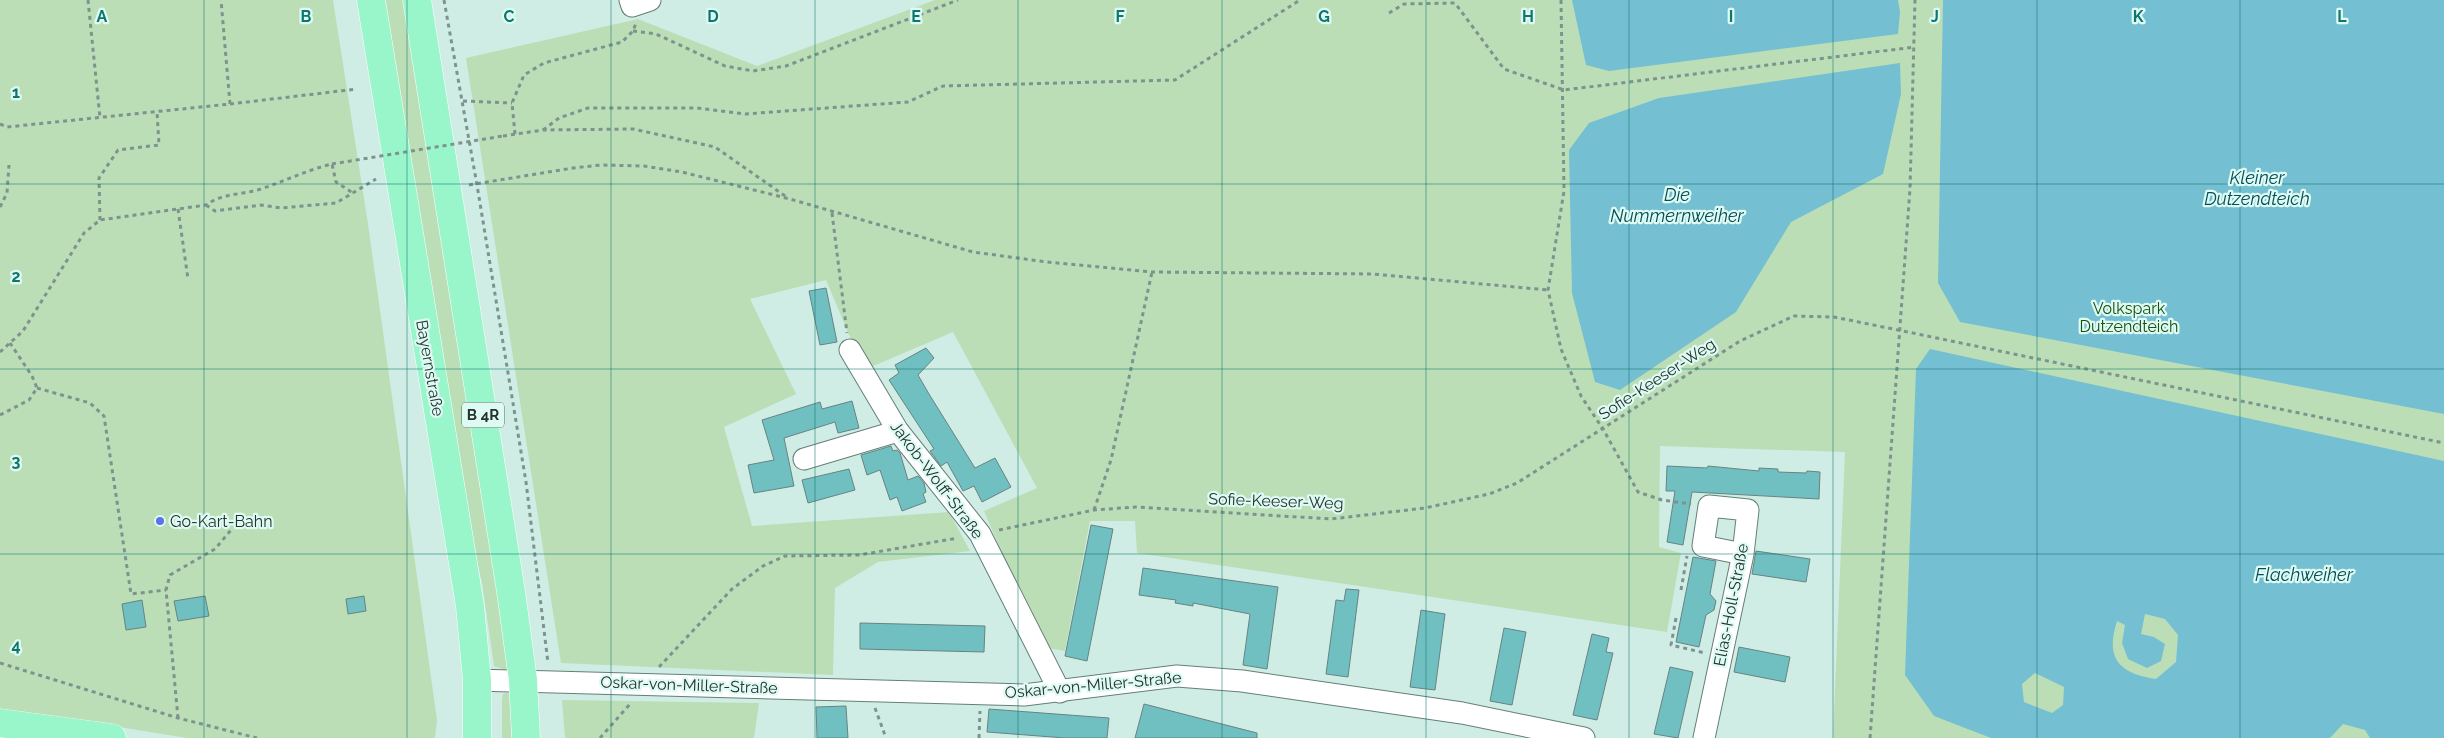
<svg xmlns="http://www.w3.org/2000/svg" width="2444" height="738" viewBox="0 0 2444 738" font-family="Raleway,sans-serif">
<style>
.green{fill:#bcdeb6}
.water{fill:#75bfd2;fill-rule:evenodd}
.building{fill:#70c0c1;stroke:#678383}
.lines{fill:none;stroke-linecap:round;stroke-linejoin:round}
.minor-casing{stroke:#647f78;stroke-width:23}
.major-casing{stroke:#fff;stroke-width:29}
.path{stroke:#7f938e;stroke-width:3;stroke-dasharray:4 4;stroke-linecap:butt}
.minor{stroke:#fff;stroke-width:21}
.major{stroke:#99f6cb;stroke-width:28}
.path-bridge{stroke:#7f938e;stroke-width:3;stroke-dasharray:4 4;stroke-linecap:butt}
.grid{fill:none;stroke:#0f766e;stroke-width:1;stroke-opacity:0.55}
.poi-dot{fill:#5c73ea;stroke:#ddfaf3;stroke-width:2}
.labels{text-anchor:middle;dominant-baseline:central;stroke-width:4.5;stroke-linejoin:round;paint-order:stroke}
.shield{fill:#ddfaf3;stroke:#5d6d69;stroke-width:1}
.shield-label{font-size:15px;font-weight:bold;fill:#26312e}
.park-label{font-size:16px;fill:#1a4e0e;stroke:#ddfaf3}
.street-label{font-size:16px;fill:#26312e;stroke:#ddfaf3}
.poi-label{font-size:16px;fill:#26312e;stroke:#ddfaf3;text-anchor:start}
.water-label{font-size:18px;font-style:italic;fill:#074c59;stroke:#ddfaf3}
.grid-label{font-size:16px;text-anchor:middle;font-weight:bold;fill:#0f766e;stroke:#ddfaf3;stroke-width:4.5;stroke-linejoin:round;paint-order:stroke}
</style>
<rect width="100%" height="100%" fill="#d0ede5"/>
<!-- green -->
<g class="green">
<path d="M0 0H333L368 224 437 720 435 738H187L69 719 0 711Z"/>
<path d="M380 0H406L512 660 508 669 504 670 494 666 482 583 466 512Z"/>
<path d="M935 0H2444V738H1833L1845 452 1660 446 1659 547 1681 553 1667 632 1137 553 1135 521H1090L1065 651 1042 647 984 511 1037 488 953 332 864 370 826 280 750 299 796 394 724 427 752 526 949 512 970 551 878 562 835 588 833 675 561 663 466 58 638 19 757 66Z"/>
<path d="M507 693 512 695 516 738H502V699L503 694Z"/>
<path d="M562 700 759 703 754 738H565Z"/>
</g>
<!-- water -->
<g class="water">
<path d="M1572 0H1898L1900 12 1898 34 1609 71 1586 65Z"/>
<path d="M1943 0H2444V414L1960 322 1938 283Z"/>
<path d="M1900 63 1901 94 1883 174 1791 222 1736 312 1620 390 1595 382 1572 293 1569 150 1589 123 1659 98Z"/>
<path d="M1930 349 2444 461V738H2370L2365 730 2343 724 2330 738H1991L1934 716 1905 675 1916 369ZM2145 614 2165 619 2178 635 2176 662 2156 679C2119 673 2105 659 2117 621L2125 625 2122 643 2128 659 2147 668 2161 661 2165 644 2154 637 2141 634ZM2035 673 2064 687 2063 705 2052 713 2024 702 2022 684Z"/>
</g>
<!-- building -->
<g class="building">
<path d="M826 288 837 342 820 345 809 291Z"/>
<path d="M926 348 934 358 918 375 929 394 975 468 995 458 1011 487 982 502 974 486 963 491 947 462 941 466 930 451 934 449 889 380 899 373 895 365Z"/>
<path d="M852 401 859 428 838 433 835 422 784 438 794 486 754 493 748 465 774 460 762 420 820 402 822 409Z"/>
<path d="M891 446 893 451 897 450 900 453 908 480 918 476 924 483 926 492 923 494 926 502 902 511 897 497 890 500 880 470 867 475 861 455Z"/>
<path d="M1667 466 1707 468 1708 466 1759 471V468L1778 469V472L1806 473 1807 471 1820 472 1819 499 1692 492 1683 545 1667 542 1675 491H1666Z"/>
<path d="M849 469 855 490 808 503 802 480Z"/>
<path d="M1091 525 1113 529 1087 661 1065 656Z"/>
<path d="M1756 551 1810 559 1806 582 1752 574Z"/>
<path d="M1693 557 1716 561 1710 594 1716 601 1714 610 1706 615 1699 647 1676 642Z"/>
<path d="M1143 568 1278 587 1267 669 1243 665 1250 614 1193 603V606L1175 603 1176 600 1139 595Z"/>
<path d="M1346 589 1359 590 1348 677 1326 674 1336 600 1344 601Z"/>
<path d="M205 596 209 616 178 621 174 601Z"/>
<path d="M364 596 366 611 348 614 346 599Z"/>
<path d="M142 600 146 627 126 630 122 604Z"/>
<path d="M1421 610 1445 614 1435 690 1410 687Z"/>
<path d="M860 623 985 626 984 652 860 649Z"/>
<path d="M1504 628 1526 632 1512 705 1490 701Z"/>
<path d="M1592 634 1609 638 1606 652 1613 653 1597 720 1573 715Z"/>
<path d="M1739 647 1790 657 1785 682 1734 672Z"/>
<path d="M1670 667 1693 672 1678 738 1654 734Z"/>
<path d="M1144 704 1257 733V738H1135Z"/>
<path d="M846 706 848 738H817L816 707Z"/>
<path d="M989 709 1109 718 1107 738H1065L987 732Z"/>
</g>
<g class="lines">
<!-- minor casing -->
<g class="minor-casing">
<g id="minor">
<path d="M630 0 632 6 650 0"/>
<path d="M850 350 898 431 980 534 1060 692"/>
<path d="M804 459 898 431"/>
<path d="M477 680 1024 695 1177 676 1242 681 1462 713 1584 738"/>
<path d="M1704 738 1743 554 1748 510 1709 506 1703 546 1743 554"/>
</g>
</g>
<!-- major casing -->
<g class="major-casing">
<g id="major">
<path d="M371 0 470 606 477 680V738"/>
<path d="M417 0 511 592 523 680 526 738"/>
<path d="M0 723 112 738"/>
</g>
</g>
<!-- path -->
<g class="path">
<path d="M88 0 100 118"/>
<path d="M444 0 477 185 526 482 548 663"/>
<path d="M1561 0 1564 191 1548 290 1561 349 1581 396 1603 429 1638 492 1662 500 1691 504"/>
<path d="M1389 13 1404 4 1455 3 1504 69 1564 90 1915 47"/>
<path d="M633 31 656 34 725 66 753 71 786 66 958 0"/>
<path d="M463 101 512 103"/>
<path d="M230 104 357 89"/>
<path d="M0 124 7 127 230 104 221 0"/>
<path d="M543 130 559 118 588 108H697L745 114 908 102 943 86 1175 80 1300 0"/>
<path d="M515 134 512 103 524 75 544 63 622 42 633 31 636 23"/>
<path d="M503 136 543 130 633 129 715 147 788 198"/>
<path d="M469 185 573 168 601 165 644 166 682 172 790 199 973 252 1047 262 1152 272 1373 274 1548 290"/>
<path d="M206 205 215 211 261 205 281 208 336 203 376 179"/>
<path d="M0 207 7 193 9 165"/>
<path d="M178 209 188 279"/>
<path d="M832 213 847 333"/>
<path d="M100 220 99 178 118 150 159 145 157 112"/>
<path d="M0 352 23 331 84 233 100 220 206 205C222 193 242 195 261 189 285 181 307 170 332 164L336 182 353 193"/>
<path d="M37 388 90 403 104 416 131 594 166 590"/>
<path d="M0 415 29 400 37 388 32 376 10 343"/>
<path d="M1094 510 1111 460 1152 272"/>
<path d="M999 530 1094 510 1136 507 1331 519 1425 508 1489 494 1517 483 1740 341 1794 316 1834 317 1898 330 2444 443"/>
<path d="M1681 590 1687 556"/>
<path d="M1676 618 1671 645 1705 653"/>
<path d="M0 663 178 718 257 738"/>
<path d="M659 667 732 589 763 566 785 556 859 555 958 538"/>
<path d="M875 708 886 738"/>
<path d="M178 718 166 590 170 575 215 549 231 530"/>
<path d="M600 738 631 703"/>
<path d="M979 738 980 711"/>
<path d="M1870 738 1910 189 1915 0"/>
</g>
<!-- minor -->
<use href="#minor" class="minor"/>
<!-- major -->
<use href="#major" class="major"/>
<!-- path-bridge -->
<path class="path-bridge" d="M332 164 503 136"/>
</g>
<!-- grid -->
<path class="grid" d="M204 0V738M407 0V738M611 0V738M815 0V738M1018 0V738M1222 0V738M1426 0V738M1629 0V738M1833 0V738M2037 0V738M2240 0V738M0 184H2444M0 369H2444M0 554H2444"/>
<!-- markers -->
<circle class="poi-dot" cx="160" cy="521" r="5"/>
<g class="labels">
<!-- shield labels -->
<rect class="shield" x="462" y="402.5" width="42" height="25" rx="4"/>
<g class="shield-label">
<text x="483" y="415">B 4R</text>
</g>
<!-- park labels -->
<g class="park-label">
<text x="2129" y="308">Volkspark<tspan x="2129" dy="18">Dutzendteich</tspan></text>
</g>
<!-- street labels -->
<g class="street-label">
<text transform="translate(430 368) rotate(80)">Bayernstraße</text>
<text transform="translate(1657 379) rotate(-33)">Sofie-Keeser-Weg</text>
<text transform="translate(937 480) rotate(53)">Jakob-Wolff-Straße</text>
<text transform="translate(1276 501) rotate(2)">Sofie-Keeser-Weg</text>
<text transform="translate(1731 605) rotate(-79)">Elias-Holl-Straße</text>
<text transform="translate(689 685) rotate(2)">Oskar-von-Miller-Straße</text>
<text transform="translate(1093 685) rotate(-5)">Oskar-von-Miller-Straße</text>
</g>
<!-- poi labels -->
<g class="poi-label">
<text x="170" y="521">Go-Kart-Bahn</text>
</g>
<!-- water labels -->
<g class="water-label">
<text x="2257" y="177">Kleiner<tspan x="2257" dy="21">Dutzendteich</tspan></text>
<text x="1677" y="194">Die<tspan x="1677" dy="21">Nummernweiher</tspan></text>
<text x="2304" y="574">Flachweiher</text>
</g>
</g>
<g class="grid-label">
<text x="102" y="22">A</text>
<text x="306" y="22">B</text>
<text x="509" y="22">C</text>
<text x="713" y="22">D</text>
<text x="916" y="22">E</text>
<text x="1120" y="22">F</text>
<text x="1324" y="22">G</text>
<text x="1528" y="22">H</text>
<text x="1731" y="22">I</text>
<text x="1935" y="22">J</text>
<text x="2138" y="22">K</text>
<text x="2342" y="22">L</text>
<text x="16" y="98">1</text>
<text x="16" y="282">2</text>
<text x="16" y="467">3</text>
<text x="16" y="651">4</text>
</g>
</svg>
